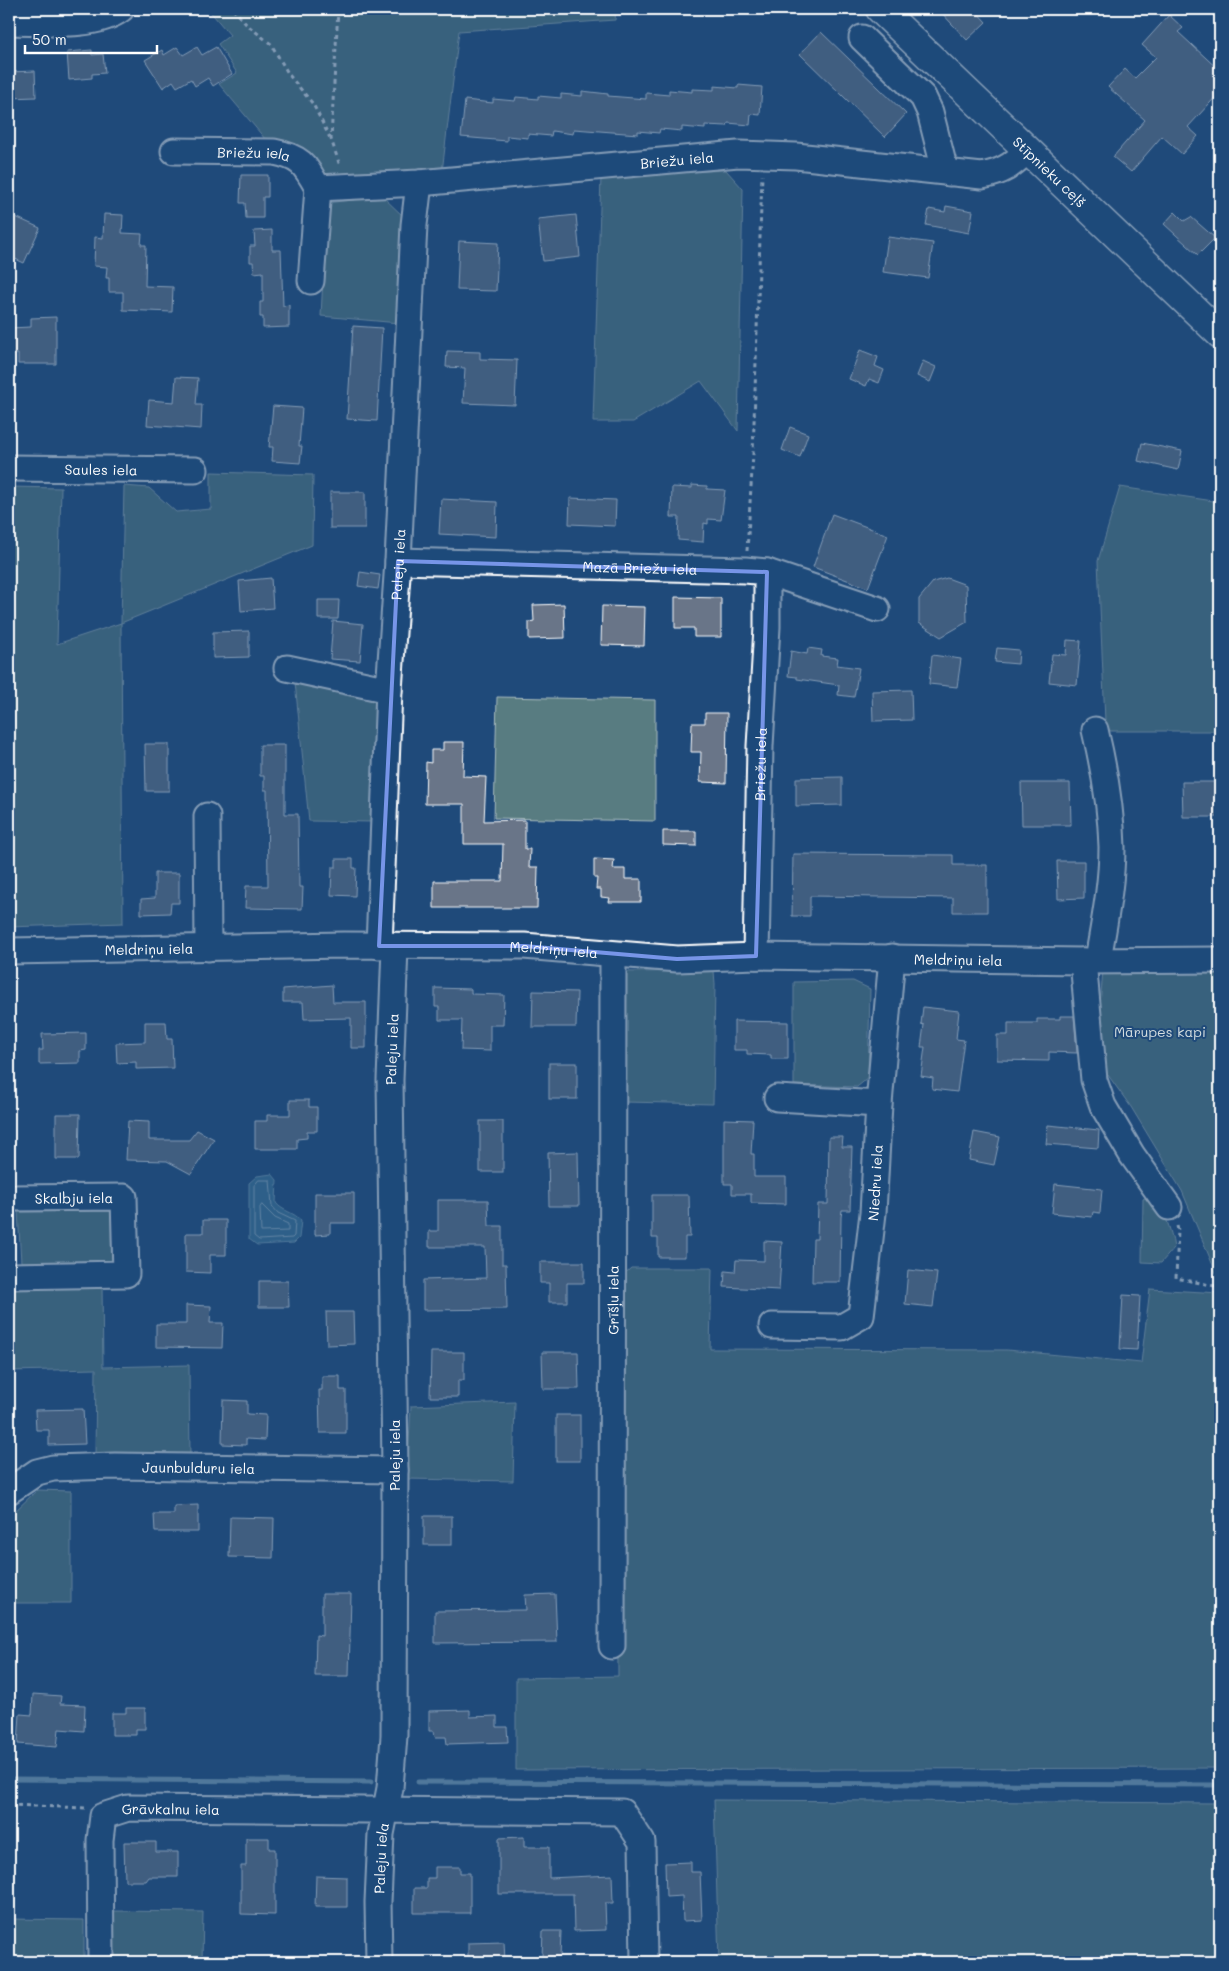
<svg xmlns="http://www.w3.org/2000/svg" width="1229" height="1971" viewBox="0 0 1229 1971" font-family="Mali,sans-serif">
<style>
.green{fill:#587c81;stroke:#acbec0}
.water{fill:#41799b;stroke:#8dafc3}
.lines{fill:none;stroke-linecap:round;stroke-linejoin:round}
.shore{stroke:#b3c9d7;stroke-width:1}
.stream{stroke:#8dafc3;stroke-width:5}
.building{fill:#697588;stroke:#fff}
.minor-casing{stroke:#fff;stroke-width:29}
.major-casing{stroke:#fff;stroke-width:31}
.path{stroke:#fff;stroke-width:3;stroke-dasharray:4 4;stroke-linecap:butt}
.minor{stroke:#1f4a7a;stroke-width:25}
.major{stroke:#1f4a7a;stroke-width:28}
.marked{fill:none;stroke:#7795e8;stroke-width:4;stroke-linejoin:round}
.labels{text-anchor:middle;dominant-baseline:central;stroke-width:4;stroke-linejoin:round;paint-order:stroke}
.street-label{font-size:14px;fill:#fff;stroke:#1f4a7a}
.park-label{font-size:14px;fill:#d5dee0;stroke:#1f4a7a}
</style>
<rect width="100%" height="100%" fill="#1f4a7a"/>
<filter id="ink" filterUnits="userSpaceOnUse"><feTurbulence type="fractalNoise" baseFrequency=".02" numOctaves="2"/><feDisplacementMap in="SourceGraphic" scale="10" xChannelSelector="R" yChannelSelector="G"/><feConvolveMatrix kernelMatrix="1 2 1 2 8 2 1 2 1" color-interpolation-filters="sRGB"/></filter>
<g filter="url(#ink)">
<!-- green -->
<g class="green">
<path d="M208 9H616L615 20 459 31 442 172 322 175 271 146 219 84 237 73 218 44 230 35Z"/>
<path d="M726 170 743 189 738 431 701 381 633 422H593L601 177Z"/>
<path d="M382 196 405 218 399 323 321 316 327 203Z"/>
<path d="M211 472 313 475 312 545 121 623 123 923 9 927V487L61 488 57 644 121 623 124 486 149 488 176 512 211 509Z"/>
<path d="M1120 487 1220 502V731H1110L1105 721 1098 561Z"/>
<path d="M295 682 375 698 373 822 309 821Z"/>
<path d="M497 697 655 700V821L494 818Z"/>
<path d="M1103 970H1220V1275H1217L1182 1191 1131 1107 1105 1071 1098 1028Z"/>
<path d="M714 971 715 984 713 1104 625 1102 620 972Z"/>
<path d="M853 981 870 989 868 1078 857 1087 794 1085V982Z"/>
<path d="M1153 1194C1164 1211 1171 1228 1174 1248L1161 1263 1142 1262 1143 1199Z"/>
<path d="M114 1211V1263L21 1262 18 1212Z"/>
<path d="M631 1268H712L710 1349 1007 1350 1141 1363 1150 1289 1220 1293V1768L516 1770V1678L618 1676 617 1433 620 1278Z"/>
<path d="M9 1286 102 1287 103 1367 189 1365 190 1457H95L96 1369 9 1371Z"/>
<path d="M515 1402 513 1481 407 1479 411 1406Z"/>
<path d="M37 1490 71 1491V1603H9V1517Z"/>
<path d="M714 1800 1220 1803V1962H719Z"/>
<path d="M111 1911 203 1912 202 1962H110Z"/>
<path d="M9 1919 84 1920V1962H9Z"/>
</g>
<!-- water -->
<path class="water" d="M272 1174 277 1180 276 1203C283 1212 295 1212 301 1221L299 1238 294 1243 257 1245 249 1239V1183L257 1176Z"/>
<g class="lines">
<!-- shore -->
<g class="shore">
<path d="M259 1180H270L272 1206 278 1213 295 1221 294 1236 292 1238 259 1240 254 1236V1186Z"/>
<path d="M262 1205 275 1218 288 1224V1231L261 1232 260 1208Z"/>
</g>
<!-- stream -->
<g class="stream">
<path d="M9 1779 371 1782"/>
<path d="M418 1782 1220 1785"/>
</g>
</g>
<!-- building -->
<g class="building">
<path d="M938 9H974L986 22 967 40Z"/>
<path d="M1169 15 1183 28 1178 32 1220 71V92L1188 127 1198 136 1182 154 1162 136 1131 172 1113 157 1145 120 1108 87 1125 69 1135 78 1156 57 1142 45Z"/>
<path d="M821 32 906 114 885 137 800 54Z"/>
<path d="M177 47 183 55 197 47 202 55 216 47 232 74 213 86 208 78 195 86 191 79 177 87 173 81 163 88 145 60 162 50 164 55Z"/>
<path d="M92 50V55L103 54 105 73 92 74V78L69 80 67 52Z"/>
<path d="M35 71 36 97 9 98V72Z"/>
<path d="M738 85 762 87 760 115 751 114 750 125 728 123 727 126 705 125V129L682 127V131L660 129 659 133 638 131V134L574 129 573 134 552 131 551 136 528 134V138L507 136V141L461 137 465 100 493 103V99L515 101 516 97 538 99V96L561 98V94L582 96V91L608 94V96L646 99V93L669 95V90L692 92V89L714 90V86L738 88Z"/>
<path d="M241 175H268V197H263V218H246L245 203H240Z"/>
<path d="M946 206 973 211 969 233 926 225 929 209 945 212Z"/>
<path d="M1175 212 1184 221 1191 217 1215 238 1198 255 1164 224Z"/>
<path d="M9 214 40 228 24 263 9 256Z"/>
<path d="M104 214 123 215 122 233 142 234 141 245H146L145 286 173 287 172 312 123 310V292H109V278H106L107 267 94 266 95 237 103 238Z"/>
<path d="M576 215 580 257 543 261 538 219Z"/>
<path d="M272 230V250H281L283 306 289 305V327L263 328V317H260V302H263V272L254 273 253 262H250V246H255L254 231Z"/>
<path d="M888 237 933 243 928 278 883 272Z"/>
<path d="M459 241 498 243 496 291 457 290Z"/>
<path d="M56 317V364H18V354H9V328L31 327V318Z"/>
<path d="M353 326 382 328 377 421 347 419Z"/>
<path d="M860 350 878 357 875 366 884 370 879 383 869 379 866 386 849 379Z"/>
<path d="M447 351 480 352V359L517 360 515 405 463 403 465 368 446 367Z"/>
<path d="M923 361 936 367 930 382 917 376Z"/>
<path d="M176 377 198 378 196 405H202L201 429 147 425 149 400 174 402Z"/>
<path d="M273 406 302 408 299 446H302L300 463 272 461 273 447H269Z"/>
<path d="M790 427 808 434 800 457 782 450Z"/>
<path d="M1142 443 1182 451 1178 470 1138 461Z"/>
<path d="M692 485 707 486V489L725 490 721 520 708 519V524L704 523 703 542 678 540 679 517H671L672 487 692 488Z"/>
<rect x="330" y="492" width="35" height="36"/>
<path d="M570 498 616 500 615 526 569 524Z"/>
<path d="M441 499 497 502 496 537 439 534Z"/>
<path d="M832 514 888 535 868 588 813 567Z"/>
<path d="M360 572 380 575 378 589 358 586Z"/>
<path d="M271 578 273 608 241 611 239 581Z"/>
<path d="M947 578 966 585 967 622 941 637 919 623V599L933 582Z"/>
<path d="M675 597 721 598V637H694V628H675Z"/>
<path d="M318 600H339L338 619H318Z"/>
<path d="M564 604 565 638 529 639V622L534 621 533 605Z"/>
<path d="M602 606 645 607 644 646 601 645Z"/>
<path d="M333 621 363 624 360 661 330 659Z"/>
<path d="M249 631V657L213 658V632Z"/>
<path d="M1067 640 1081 641 1077 685 1049 682 1052 654 1066 655Z"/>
<path d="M808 648 822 650 821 656 838 658 837 665 859 668 854 697 838 695 839 685 797 679V677L788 676 791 651 807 654Z"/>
<path d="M997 648 1019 650 1018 664 995 662Z"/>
<path d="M932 655 961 659 957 687 929 684Z"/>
<path d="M911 690 912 720 873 721 872 691Z"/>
<path d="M705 713H727L726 783 700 782 701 752H691L692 723H705Z"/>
<path d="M443 742H464L463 776 486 777 484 821 525 820V849H530L529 867H538L537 908H434V881H502L503 844H464V804H425L426 762 431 763V750H443Z"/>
<path d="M145 744H169V791H146Z"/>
<path d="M260 745H285V814H298L299 887H303L302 909 245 908 246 886H268L267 790H264V776H260Z"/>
<path d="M842 777V805L796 806V778Z"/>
<path d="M1182 782H1220V817H1183Z"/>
<path d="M1021 783H1070L1071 825H1022Z"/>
<path d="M663 831H696V846L663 845Z"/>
<path d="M793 854 953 855V865H987V912H953V898L810 896V916H792Z"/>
<path d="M336 859H353V868H356L355 896 331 895 332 867H336Z"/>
<path d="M594 859 614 860 613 869H625V879H641V902H609L610 898 601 897V889H596L597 878H594Z"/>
<path d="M1057 861H1084V898L1058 899Z"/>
<path d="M155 873H179V903H171L170 913 141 914V899L155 898Z"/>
<path d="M332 985 333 1002H366V1048H351V1018L304 1019 303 1002H283V989Z"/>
<path d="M435 988 471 989V994L504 995 503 1025H490V1051L461 1050 462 1020H439V1007H435Z"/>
<path d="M533 991 577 992 576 1027H532Z"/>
<path d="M923 1007 959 1011 956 1039 964 1040 957 1092 932 1089 933 1078 921 1076 925 1047H921L924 1025 921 1024Z"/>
<path d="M1060 1016H1074L1077 1053 1049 1052V1061L997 1060V1035H1008V1023H1037V1019H1060Z"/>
<path d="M734 1021 788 1022V1059H771V1055L747 1054V1050H734Z"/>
<path d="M145 1022H166L167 1039H172L173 1068 136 1069V1062L117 1063 116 1043 145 1042Z"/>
<path d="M86 1033V1050L80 1051V1063L39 1064V1050H43L42 1034Z"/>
<rect x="549" y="1063" width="28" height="36"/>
<path d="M290 1100H309V1107H317V1131H307V1138L297 1139V1149H255V1121H267V1115H290Z"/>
<path d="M56 1114H80L79 1159H56Z"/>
<path d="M724 1119 753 1120 751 1154H754V1177H786V1204L751 1203V1194H732V1184H724Z"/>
<path d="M128 1121 149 1122V1140H189L197 1130 214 1139 191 1174 167 1161 126 1160Z"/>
<rect x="480" y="1121" width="23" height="51"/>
<path d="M1048 1125 1099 1130 1098 1148 1046 1144Z"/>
<path d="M974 1132 1000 1137 994 1165 969 1160Z"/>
<path d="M829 1137H843L842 1147H852L850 1210H842L841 1217 840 1282H812L813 1239H817L818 1204H828Z"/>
<path d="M578 1152 579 1206H549L548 1153Z"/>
<path d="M1055 1184 1102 1189 1100 1213 1093 1212 1092 1217 1052 1213Z"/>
<path d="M315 1193H354V1223H330V1234L315 1235Z"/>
<path d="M652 1195H689L690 1237H685V1257H658V1238H652Z"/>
<path d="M438 1200H488L489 1226H502V1264H506L507 1309 423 1310V1280L486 1278 485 1247H429V1231H438Z"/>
<path d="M203 1220H226V1255H210V1273L186 1272V1233H203Z"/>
<path d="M764 1241 782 1242 779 1290 724 1287 725 1271 735 1272 736 1260 764 1261Z"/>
<path d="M540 1262H584V1283H567V1302H549V1283H540Z"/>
<path d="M908 1270 937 1273 933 1307 905 1304Z"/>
<path d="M259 1281H288L289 1307H259Z"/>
<path d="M1123 1295 1140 1296 1137 1350 1120 1349Z"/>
<path d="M186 1305 211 1306 210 1323H223L222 1348 156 1347V1324H186Z"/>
<path d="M326 1312H353L354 1344 327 1345Z"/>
<path d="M431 1352H464V1380H458V1397H430Z"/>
<path d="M542 1352H578L579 1389H543Z"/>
<path d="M322 1376H340V1390H346V1433H320L319 1390H322Z"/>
<path d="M223 1400 247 1401V1414L266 1415 265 1440 246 1439V1445L222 1444Z"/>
<path d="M83 1409 85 1444 49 1445V1430H36L35 1410Z"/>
<rect x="556" y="1415" width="24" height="46"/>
<path d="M198 1505V1532H155L154 1514H174V1506Z"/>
<rect x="424" y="1516" width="28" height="29"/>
<path d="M230 1517 274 1518 273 1558 229 1557Z"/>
<path d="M322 1594H351L349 1676H315L316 1635 322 1636Z"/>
<path d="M555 1594 557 1642 435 1643V1611L526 1610 525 1595Z"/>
<path d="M33 1694 61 1696 60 1704 85 1705 84 1731 59 1729 57 1747 18 1744 20 1714 32 1715Z"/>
<path d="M126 1708H145V1729H136V1735H112V1713H126Z"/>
<path d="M470 1710V1717L497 1716V1727H507L508 1742 447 1744 446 1737H435L434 1731H429V1711Z"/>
<path d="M524 1837V1847H549V1878L612 1875 613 1903H605L606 1930 574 1931 573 1894H499V1838Z"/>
<path d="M246 1838H269V1849H275V1915L241 1914V1866H246Z"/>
<path d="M124 1842H156V1852H178V1877H149L146 1881H125Z"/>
<path d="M691 1862V1872H700L702 1920 683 1921 682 1896 666 1897 665 1863Z"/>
<path d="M435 1867H460V1873H470V1913H414V1888H427V1878H435Z"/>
<path d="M316 1876 347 1877V1907H315Z"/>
<path d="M543 1931H561L560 1957H542Z"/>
<path d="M504 1942 505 1962H468V1943Z"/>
</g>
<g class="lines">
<!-- minor casing -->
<g class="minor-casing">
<g id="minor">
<path d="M9 22C42 22 95 29 121 9"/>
<path d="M862 38 923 97 930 112 943 163 949 173"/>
<path id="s1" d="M174 151 274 152C301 157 305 165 318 188L419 183 738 154 796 156 982 176C1003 172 1011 166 1027 151"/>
<path d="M311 281 318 188"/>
<path id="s2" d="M9 468 195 470"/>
<path id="s3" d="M398 561 745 570 767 572 877 609"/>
<path d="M287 668 389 690"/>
<path d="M1095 730C1104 768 1111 807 1112 847 1112 885 1104 923 1098 960"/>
<path d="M207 816 208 948"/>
<path id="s4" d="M379 946 389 690 398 561 414 225 419 183"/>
<path id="s5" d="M9 951 344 945 524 946 677 959 756 956 1083 961 1220 960"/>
<path id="s6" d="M756 956 760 746 767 627V572"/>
<path d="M1083 961 1094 1080 1103 1106 1132 1155 1169 1207"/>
<path d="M777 1098 879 1104"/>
<path id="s7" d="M9 1198 124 1197 126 1274 9 1276"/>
<path id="s8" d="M772 1326 842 1327 861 1316 873 1213 879 1104 892 957"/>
<path id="s9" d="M9 1491 37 1472 53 1468 115 1466 395 1470"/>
<path id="s10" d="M612 1646 613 955"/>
<path id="s11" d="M101 1962 100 1840 103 1816 128 1808 622 1812 642 1842 644 1962"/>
<path id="s12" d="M379 1962 378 1902 381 1834 390 1788 394 1736 395 1470 390 1080 395 947"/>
</g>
</g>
<!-- major casing -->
<g class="major-casing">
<g id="major">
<path id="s13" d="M880 9 1220 334"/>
</g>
</g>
<!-- path -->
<g class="path">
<path d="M233 9 246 24 271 44 289 75 313 104 330 138"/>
<path d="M338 9 331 139 340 166"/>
<path d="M747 551 753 454 762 175"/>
<path d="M1177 1226 1178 1230 1176 1278 1220 1287"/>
<path d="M9 1805 86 1808"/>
</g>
<!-- minor -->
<use href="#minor" class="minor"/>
<!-- major -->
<use href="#major" class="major"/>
</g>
</g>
<!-- marked area -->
<path d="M0 0H1229V1971H0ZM398 561 767 572 756 956 677 959 524 946H379Z" fill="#1f4a7a" fill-opacity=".55" fill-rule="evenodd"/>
<path class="marked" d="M398 561 767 572 756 956 677 959 524 946H379Z"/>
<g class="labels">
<!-- street labels -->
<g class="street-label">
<text stroke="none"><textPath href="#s1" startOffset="80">Briežu iela</textPath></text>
<text stroke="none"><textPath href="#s1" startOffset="520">Briežu iela</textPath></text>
<text stroke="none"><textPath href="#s13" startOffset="235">Stīpnieku ceļš</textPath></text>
<text stroke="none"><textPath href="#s2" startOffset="92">Saules iela</textPath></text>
<text stroke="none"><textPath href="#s4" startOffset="382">Paleju iela</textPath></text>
<text stroke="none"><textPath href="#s3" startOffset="242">Mazā Briežu iela</textPath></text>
<text stroke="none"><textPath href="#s6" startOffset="192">Briežu iela</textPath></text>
<text stroke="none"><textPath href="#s5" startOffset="140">Meldriņu iela</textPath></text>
<text stroke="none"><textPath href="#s5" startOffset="545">Meldriņu iela</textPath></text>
<text stroke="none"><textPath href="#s5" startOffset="950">Meldriņu iela</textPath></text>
<text stroke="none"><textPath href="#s12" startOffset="914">Paleju iela</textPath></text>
<text stroke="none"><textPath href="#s8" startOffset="226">Niedru iela</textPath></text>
<text stroke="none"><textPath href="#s7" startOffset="65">Skalbju iela</textPath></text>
<text stroke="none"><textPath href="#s10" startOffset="346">Grīšļu iela</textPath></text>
<text transform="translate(394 1455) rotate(-90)">Paleju iela</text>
<text stroke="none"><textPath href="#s9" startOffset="196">Jaunbulduru iela</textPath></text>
<text stroke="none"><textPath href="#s11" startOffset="215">Grāvkalnu iela</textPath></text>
<text stroke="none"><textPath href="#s12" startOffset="104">Paleju iela</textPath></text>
</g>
<!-- park labels -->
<g class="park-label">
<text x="1160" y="1031">Mārupes kapi</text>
</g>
</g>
<!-- margin -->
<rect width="1229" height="1971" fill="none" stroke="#1f4a7a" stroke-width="30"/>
<rect x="15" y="15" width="1199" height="1941" fill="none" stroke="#fff" stroke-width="2" filter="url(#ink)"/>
<!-- scale -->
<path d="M25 45v8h132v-8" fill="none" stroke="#ffffff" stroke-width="2.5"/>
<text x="32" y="45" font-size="15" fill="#ffffff" stroke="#1f4a7a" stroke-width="4" paint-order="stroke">50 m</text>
</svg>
